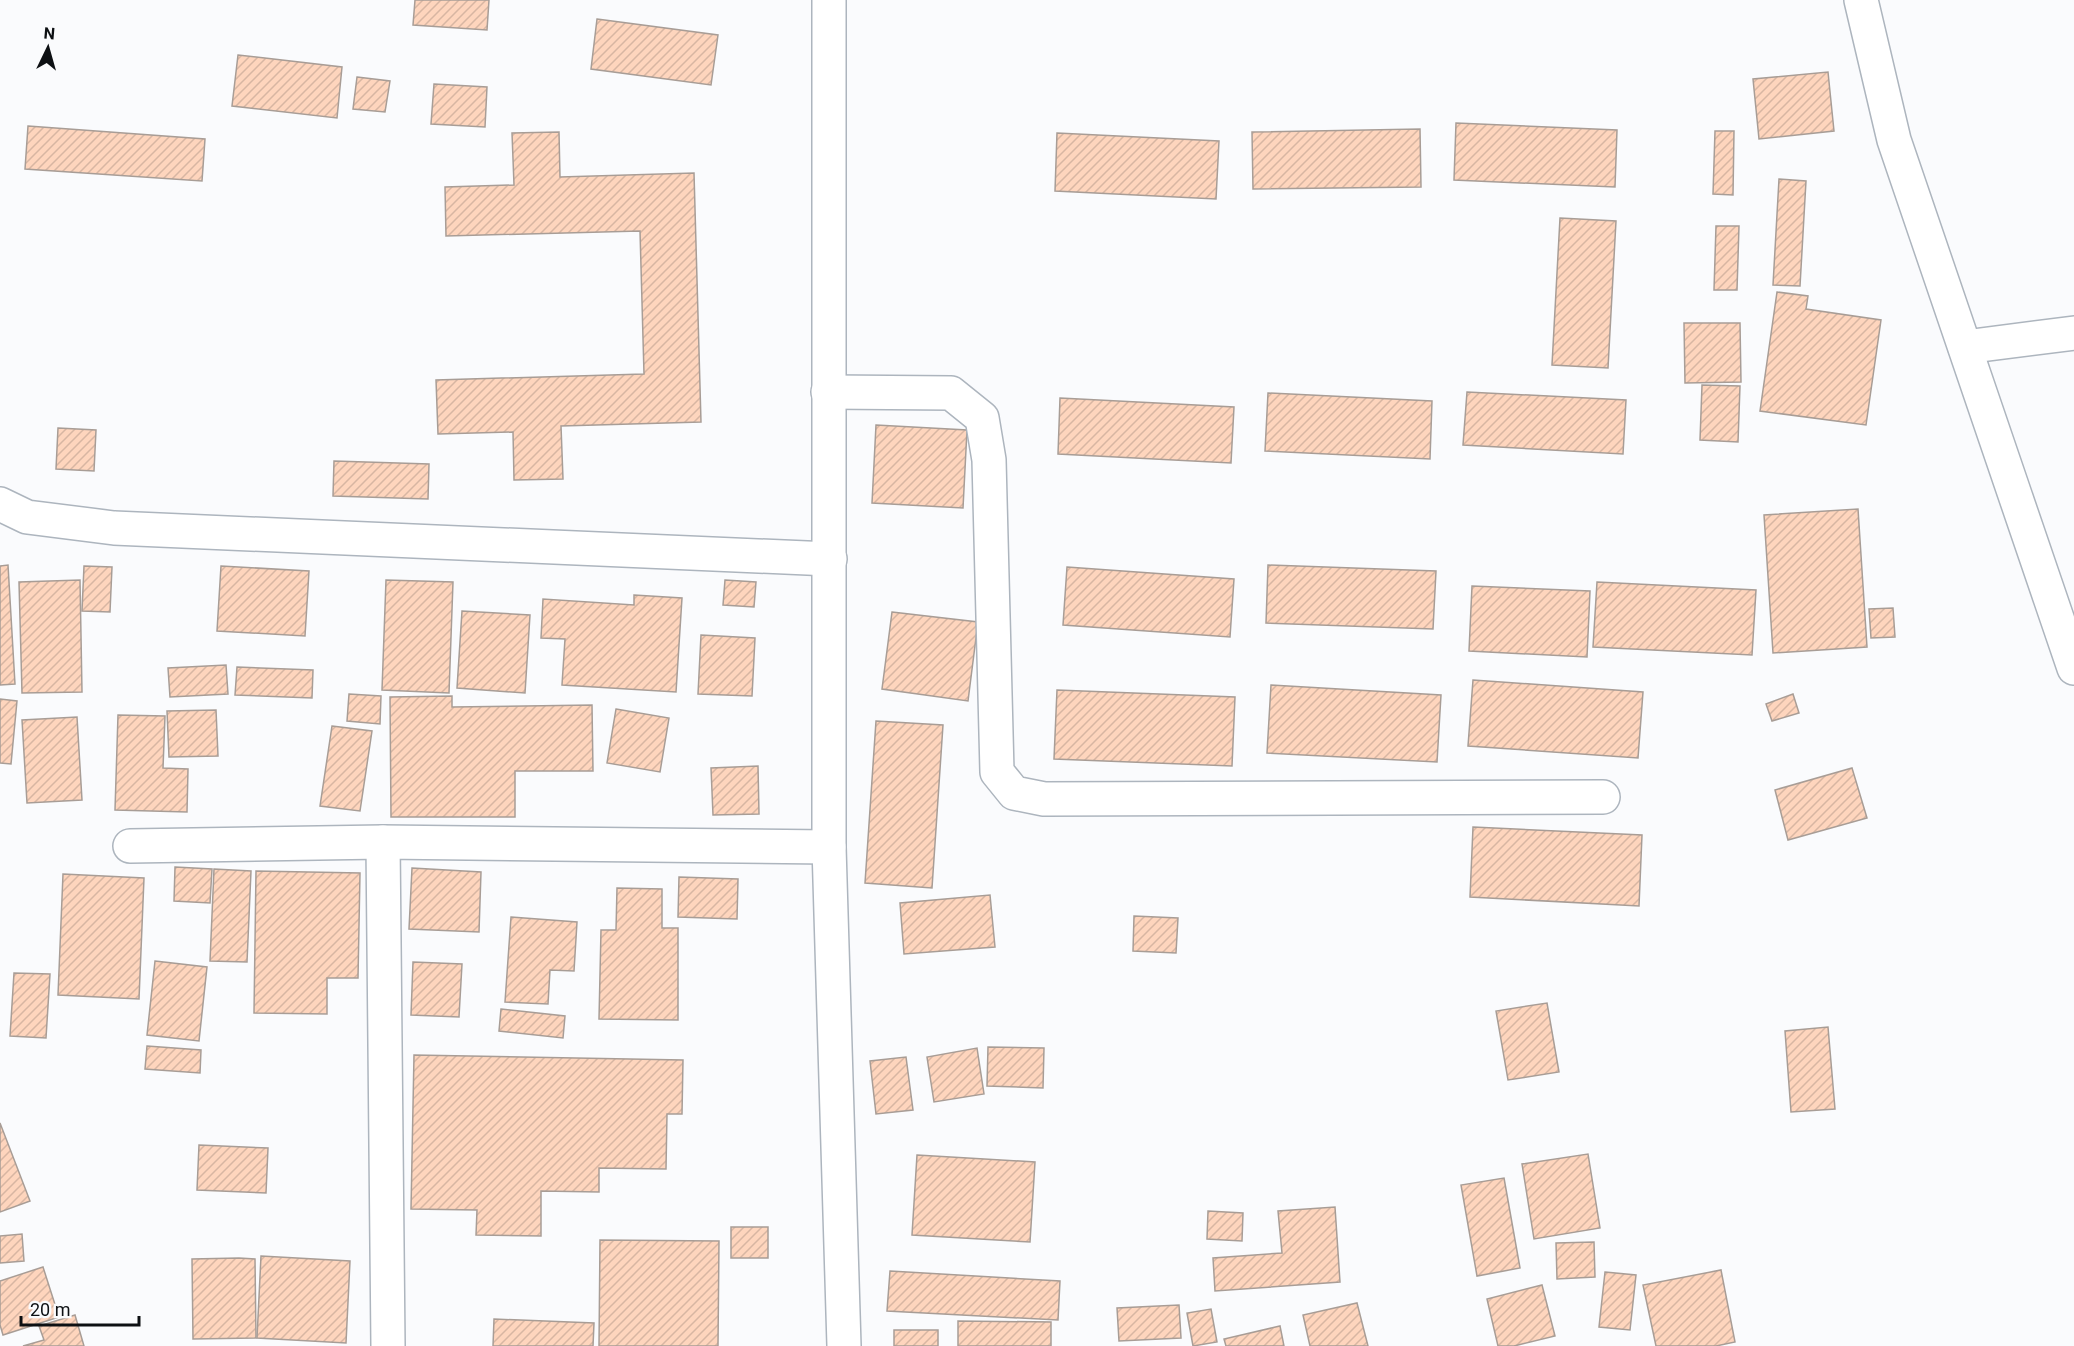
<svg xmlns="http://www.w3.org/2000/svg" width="2074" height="1346" viewBox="0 0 2074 1346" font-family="Roboto,sans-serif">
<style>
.building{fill:url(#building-hatch);stroke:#a89d96;stroke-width:1.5}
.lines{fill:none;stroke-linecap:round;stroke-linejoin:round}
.minor-casing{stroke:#adb5be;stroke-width:36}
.minor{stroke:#fff;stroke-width:33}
</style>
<defs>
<pattern id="building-hatch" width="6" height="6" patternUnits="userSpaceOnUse" patternTransform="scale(1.5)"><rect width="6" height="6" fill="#fed5bd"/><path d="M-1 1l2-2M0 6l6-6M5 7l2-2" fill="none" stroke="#d8b6a2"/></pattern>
</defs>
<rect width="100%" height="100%" fill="#fafbfd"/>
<!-- building -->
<g class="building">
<path d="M415 0H489L487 30 413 25Z"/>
<path d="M597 19 718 35 711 85 591 69Z"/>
<path d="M238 55 342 67 337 118 232 106Z"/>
<path d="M1828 72 1834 131 1759 139 1753 79Z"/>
<path d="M357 77 390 81 385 112 353 109Z"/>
<path d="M434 84 487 87 485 127 431 124Z"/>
<path d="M1456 123 1617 130 1615 187 1454 180Z"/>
<path d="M28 126 205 139 202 181 25 169Z"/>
<path d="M1420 129 1421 187 1253 189 1252 132Z"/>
<path d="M1715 131H1734L1733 195 1713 194Z"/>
<path d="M559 132 560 177 694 173 701 422 561 426 563 479 514 480 513 432 438 434 436 380 644 374 640 231 446 236 445 187 514 185 512 133Z"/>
<path d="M1057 133 1219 141 1216 199 1055 191Z"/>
<path d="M1779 179 1806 181 1800 286 1773 285Z"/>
<path d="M1560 218 1616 221 1608 368 1552 365Z"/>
<path d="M1716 226H1739L1737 290H1714Z"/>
<path d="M1777 292 1808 296 1806 309 1881 320 1866 425 1760 411Z"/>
<path d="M1684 323H1740L1741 382 1685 383Z"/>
<path d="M1702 385 1740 386 1738 442 1700 440Z"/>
<path d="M1467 392 1626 400 1623 454 1463 445Z"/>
<path d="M1268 393 1432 401 1430 459 1265 451Z"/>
<path d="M1060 398 1234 407 1231 463 1058 454Z"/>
<path d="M876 425 967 430 963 508 872 503Z"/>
<path d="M58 428 96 430 94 471 56 469Z"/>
<path d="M334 461 429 464 428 499 333 496Z"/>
<path d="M1858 509 1867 647 1773 653 1764 515Z"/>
<path d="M8 565 15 684 0 685V566Z"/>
<path d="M1268 565 1436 571 1433 629 1266 623Z"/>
<path d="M84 566 112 567 110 612 82 611Z"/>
<path d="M221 566 309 571 305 636 217 631Z"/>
<path d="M1067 567 1234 579 1230 637 1063 625Z"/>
<path d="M80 580 82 692 22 693 19 582Z"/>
<path d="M386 580 453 582 449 693 382 690Z"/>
<path d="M725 580 756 582 754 607 723 605Z"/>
<path d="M1597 582 1756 590 1752 655 1593 647Z"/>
<path d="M1472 586 1590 591 1587 657 1469 651Z"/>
<path d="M634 595 682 598 676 692 562 685 565 639 541 638 543 599 634 605Z"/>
<path d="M1893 608 1895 637 1871 638 1869 609Z"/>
<path d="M462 611 530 615 525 693 457 688Z"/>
<path d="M892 612 978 622 968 701 882 689Z"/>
<path d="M701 635 755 638 752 696 698 694Z"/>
<path d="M226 665 228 694 170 697 168 668Z"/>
<path d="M237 667 313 670 312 698 235 695Z"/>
<path d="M1473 680 1643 692 1638 758 1468 746Z"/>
<path d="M1271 685 1441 695 1437 762 1267 753Z"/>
<path d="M1057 690 1235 697 1232 766 1054 759Z"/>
<path d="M349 694 381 696 380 724 347 721Z"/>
<path d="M1793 694 1799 713 1772 721 1766 704Z"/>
<path d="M452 696V707L592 705 593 771H515V817H391L390 697Z"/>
<path d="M0 699 17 701 11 764 0 763Z"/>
<path d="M616 709 669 718 660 772 607 763Z"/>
<path d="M216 710 218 756 169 757 167 711Z"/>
<path d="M118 715 165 716 163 768 188 769 187 812 115 810Z"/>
<path d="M77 717 82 800 27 803 22 720Z"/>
<path d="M876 721 943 725 932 888 865 883Z"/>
<path d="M332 726 372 731 360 811 320 806Z"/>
<path d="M758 766 759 814 713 815 711 768Z"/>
<path d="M1852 768 1867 818 1788 840 1775 790Z"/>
<path d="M1473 827 1642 835 1639 906 1470 897Z"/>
<path d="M175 867 212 869 210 903 174 901Z"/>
<path d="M412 868 481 872 479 932 409 929Z"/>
<path d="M214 869 251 871 247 962 210 961Z"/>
<path d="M256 871 360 873 358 978H327V1014L254 1013Z"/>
<path d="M63 874 144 878 139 999 58 995Z"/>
<path d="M679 877 738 879 737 919 678 917Z"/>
<path d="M617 888 662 889V928H678V1020L599 1019 601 930H616Z"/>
<path d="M990 895 995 947 904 954 900 903Z"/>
<path d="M1134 916 1178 918 1176 953 1133 951Z"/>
<path d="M511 917 577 922 574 971 550 970 548 1004 505 1002Z"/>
<path d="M155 961 207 967 199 1041 147 1035Z"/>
<path d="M413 962 462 964 459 1017 411 1015Z"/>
<path d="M14 973 50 974 46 1038 10 1036Z"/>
<path d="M1547 1003 1559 1072 1508 1080 1496 1011Z"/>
<path d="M501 1009 565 1016 563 1038 499 1031Z"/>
<path d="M1828 1027 1835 1109 1791 1112 1785 1031Z"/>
<path d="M147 1046 201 1050 200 1073 145 1069Z"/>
<path d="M988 1047 1044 1048 1043 1088 987 1086Z"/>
<path d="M977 1048 984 1094 934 1102 927 1057Z"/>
<path d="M414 1055 683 1060 682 1114H667L666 1169 599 1168V1192L541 1191V1236L476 1235 477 1210 411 1209Z"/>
<path d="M906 1057 913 1110 876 1114 870 1061Z"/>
<path d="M0 1123 30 1201 0 1212Z"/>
<path d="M199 1145 268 1148 266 1193 197 1190Z"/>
<path d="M1588 1154 1600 1228 1534 1239 1522 1164Z"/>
<path d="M917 1155 1035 1162 1030 1242 912 1235Z"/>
<path d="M1504 1178 1520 1268 1477 1276 1461 1185Z"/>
<path d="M1335 1207 1340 1282 1215 1291 1213 1258 1282 1253 1278 1211Z"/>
<path d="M1208 1211 1243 1213 1242 1241 1207 1239Z"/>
<rect x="731" y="1227" width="37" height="31"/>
<path d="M22 1234 24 1261 0 1263V1236Z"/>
<path d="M600 1240 719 1241 718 1346H599Z"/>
<path d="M1594 1242 1595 1277 1557 1279 1556 1243Z"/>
<path d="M261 1256 350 1261 346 1343 257 1338Z"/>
<path d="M239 1258 255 1259 256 1338 193 1339 192 1259Z"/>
<path d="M43 1267 59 1317 3 1335 0 1325V1281Z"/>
<path d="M1721 1270 1735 1342 1716 1346H1656L1643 1285Z"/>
<path d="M890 1271 1060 1281 1058 1320 887 1311Z"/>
<path d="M1605 1272 1636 1275 1630 1330 1599 1327Z"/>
<path d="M1542 1285 1555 1336 1514 1346H1498L1487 1299Z"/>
<path d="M1357 1303 1368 1346H1310L1303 1315Z"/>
<path d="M1179 1305 1181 1338 1119 1341 1117 1308Z"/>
<path d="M1211 1309 1217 1342 1193 1346 1187 1313Z"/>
<path d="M75 1315 84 1346H23L44 1340 39 1326Z"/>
<path d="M494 1319 594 1323 593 1346H493Z"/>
<path d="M958 1321 1051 1322V1346H958Z"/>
<path d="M1280 1326 1284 1346H1226L1224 1339Z"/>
<rect x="894" y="1330" width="44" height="16"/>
</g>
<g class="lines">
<!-- minor casing -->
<g class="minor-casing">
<g id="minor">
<path d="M829 0V847L844 1346"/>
<path d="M1861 0 1894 140 2074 668"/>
<path d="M1965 347 2074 333"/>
<path d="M828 392 951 393 982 418 989 460 997 772 1014 793 1044 799 1603 797"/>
<path d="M0 504 27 517 114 528 830 559"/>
<path d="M383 842 388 1346"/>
<path d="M130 846 383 842 829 847"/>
</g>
</g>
<!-- minor -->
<use href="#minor" class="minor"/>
</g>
<!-- north arrow -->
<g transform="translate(48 48) rotate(5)" stroke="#fafbfd" stroke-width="4.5" paint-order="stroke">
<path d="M0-4.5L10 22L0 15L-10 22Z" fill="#0d1013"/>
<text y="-9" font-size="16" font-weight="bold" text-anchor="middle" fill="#0d1013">N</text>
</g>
<!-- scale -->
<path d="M21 1316v9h118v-9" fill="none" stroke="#0d1013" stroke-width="3"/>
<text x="30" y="1316" font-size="18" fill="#0d1013" stroke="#fafbfd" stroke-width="4.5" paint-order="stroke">20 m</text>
</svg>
